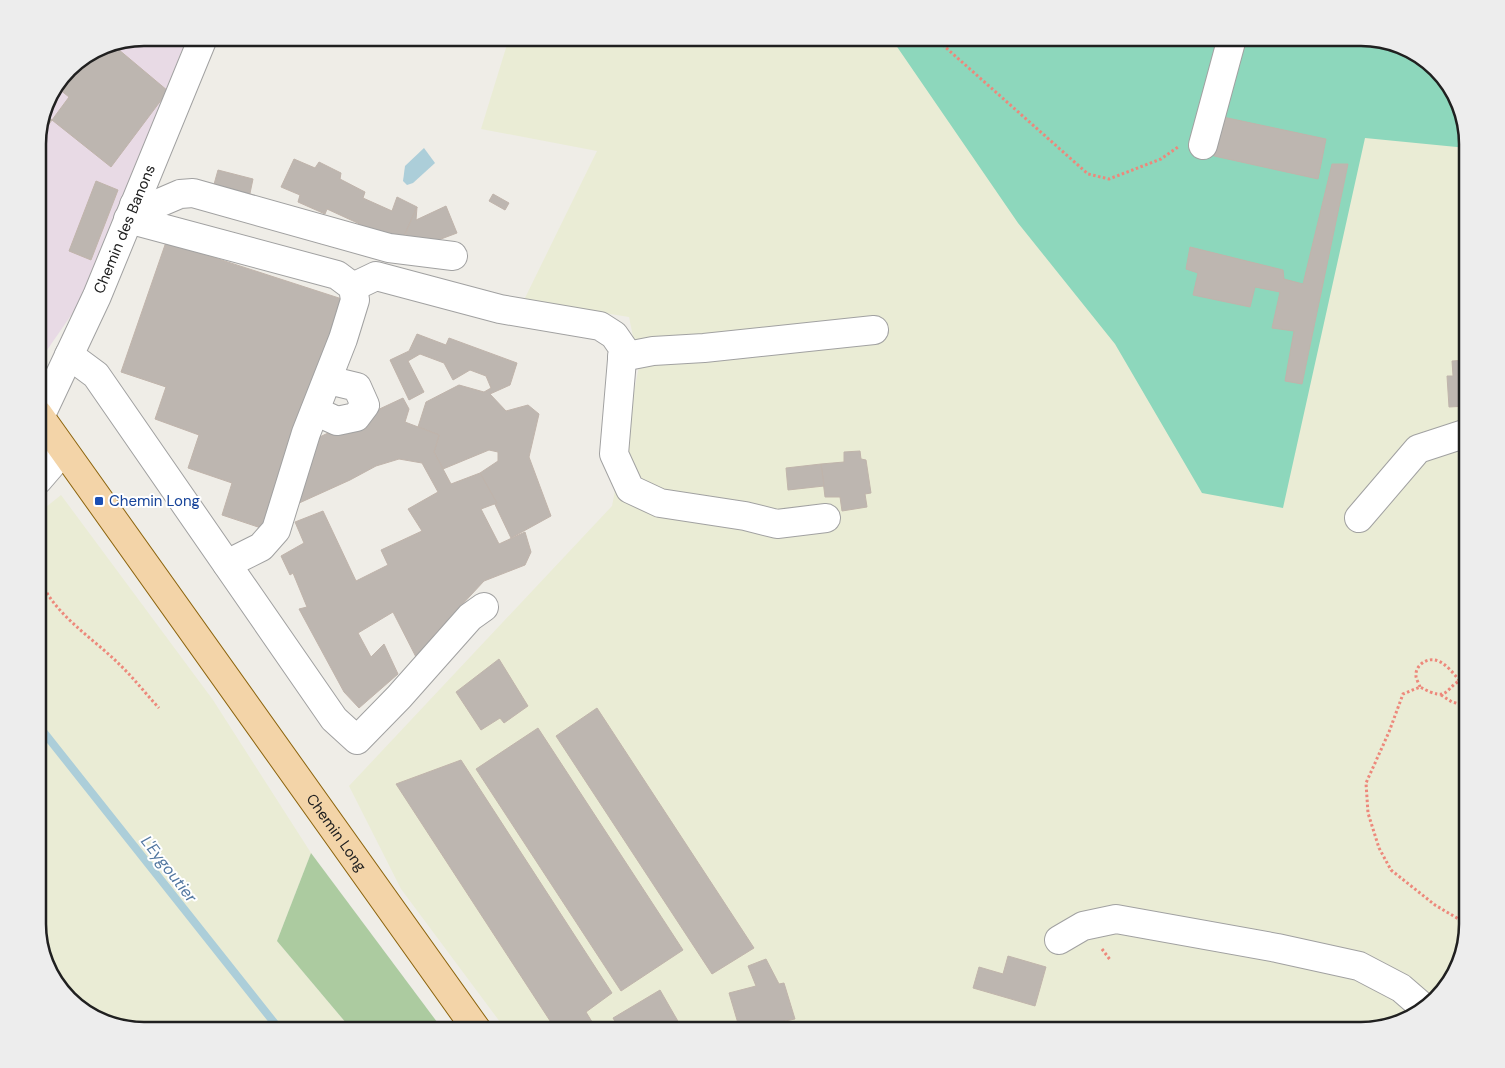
<svg xmlns="http://www.w3.org/2000/svg" width="1505" height="1068" viewBox="0 0 1505 1068" font-family="'DM Sans',sans-serif">
<style>
.industrial{fill:#e8dae5}
.farmland{fill:#eaecd5}
.forest{fill:#accba0}
.pitch{fill:#8dd7bc}
.water{fill:#acced9}
.lines{fill:none;stroke-linecap:round;stroke-linejoin:round}
.stream{stroke:#acced9;stroke-width:8}
.building{fill:#bdb6b0;stroke:#c0b4ab}
.minor-casing{stroke:#a1a1a1;stroke-width:30}
.major-casing{stroke:#8d650e;stroke-width:30}
.path{stroke:#ed887b;stroke-width:3;stroke-dasharray:2.5 2.5;stroke-linecap:butt}
.minor{stroke:#fff;stroke-width:28}
.major{stroke:#f3d4a8;stroke-width:28}
.transit-dot{fill:#1a4fb4;stroke:#fff;stroke-width:2}
.labels{text-anchor:middle;dominant-baseline:central;stroke-width:4;stroke-linejoin:round;paint-order:stroke}
.street-label{font-size:15px;fill:#202020;stroke:#fff}
.transit-label{font-size:15px;fill:#164399;stroke:#fff;text-anchor:start}
.water-label{font-size:16px;font-style:italic;fill:#5277a0;stroke:#fff}
.rim{fill:none;stroke:#202020;stroke-width:2.5}
</style>
<rect width="100%" height="100%" fill="#efede7"/>
<!-- industrial -->
<path class="industrial" d="M144 38H187L81 301 38 363V137L48 97 73 64 103 45Z"/>
<!-- farmland -->
<g class="farmland">
<path d="M509 38H1361L1426 59 1456 97 1467 144V924L1446 989 1408 1019 1361 1030H506L401 889 349 786 612 506 639 366 629 317 524 300 597 151 481 129Z"/>
<path d="M61 495 213 700 311 853 277 941 352 1030H144L79 1009 49 971 38 931V516L41 511Z"/>
</g>
<!-- forest -->
<path class="forest" d="M311 853 443 1030H352L277 941Z"/>
<!-- pitch -->
<path class="pitch" d="M891 38H1361L1426 59 1456 97 1467 148 1365 138 1283 508 1202 493 1115 344 1018 223Z"/>
<!-- water -->
<path class="water" d="M424 148 435 163 413 183 407 185 403 181 405 166Z"/>
<g class="lines">
<!-- stream -->
<path class="stream" d="M38 725 280 1030"/>
</g>
<!-- building -->
<g class="building">
<path d="M112 44 168 91 111 167 52 120 69 97 59 89 83 58 103 45Z"/>
<path d="M44 114 52 120 38 139V137Z"/>
<path d="M1223 117 1326 139 1318 179 1214 156Z"/>
<path d="M294 159 315 168 319 162 341 173 340 179 365 192 363 198 392 211 397 197 417 207 401 243 327 209 325 214 298 202 300 195 281 187Z"/>
<path d="M1332 164H1348L1302 384 1285 381 1294 331 1272 328 1280 292 1255 287 1250 307 1193 295 1198 273 1186 269 1190 247 1283 270 1284 279 1303 284Z"/>
<path d="M218 170 253 179 249 198 213 188Z"/>
<path d="M96 181 118 190 91 260 69 251Z"/>
<path d="M493 194 509 203 505 210 489 201Z"/>
<path d="M446 206 457 233 425 245 405 234 417 207 416 220Z"/>
<path d="M166 242 342 299 264 529 222 515 232 483 188 468 199 435 155 419 166 387 121 372Z"/>
<path d="M417 334 446 345 449 338 517 363 510 385 490 394 506 411 528 405 539 414 529 457 551 516 511 538 480 473 498 461V452L489 450 443 469 434 452 439 435 418 427 426 402 459 385 484 392 491 388 486 376 470 370 453 380 444 363 420 354 408 361 424 392 409 400 390 360 409 351Z"/>
<path d="M1467 360V406L1449 407 1447 376H1453L1452 361Z"/>
<path d="M403 398 409 409 405 422 439 435 434 452 451 484 480 473 497 503 481 509 499 544 525 532 531 552 525 565 484 581 432 637 435 641 417 659 393 612 358 633 371 657 384 644 398 674 359 708 344 692 299 609 307 607 293 573 290 575 281 556 304 543 295 522 323 511 356 581 388 565 381 550 422 531 408 509 438 492 422 463 399 459 376 466 350 480 297 504 311 441Z"/>
<path d="M860 451 861 459 866 460 871 493 865 494 867 507 842 511 840 497H825L821 464 844 462V452Z"/>
<path d="M821 464 824 486 788 490 786 468Z"/>
<path d="M499 659 528 706 504 723 500 718 481 730 456 692Z"/>
<path d="M597 708 754 948 712 974 556 736Z"/>
<path d="M538 728 683 950 621 991 476 769Z"/>
<path d="M461 760 612 993 586 1012 597 1030H556L396 784Z"/>
<path d="M1008 956 1046 967 1035 1006 973 988 979 967 1003 974Z"/>
<path d="M766 959 779 984 784 983 795 1019 740 1030 729 993 756 986 748 966Z"/>
<path d="M660 990 679 1023 665 1030H620L613 1018Z"/>
</g>
<g class="lines">
<!-- minor casing -->
<g class="minor-casing">
<g id="minor">
<path d="M1203 145 1232 38"/>
<path d="M134 205 152 206 180 194 193 193 389 248 453 256"/>
<path d="M128 219 337 275 353 287 355 300 343 339 306 433 276 530 261 547 227 564"/>
<path d="M353 287 376 276 500 309 600 326 614 335 623 348 614 454 630 489 660 503 745 516 777 524 826 518"/>
<path d="M69 355 96 375 334 719 357 740 399 697 470 617 484 607"/>
<path d="M622 357 653 351 704 348 874 330"/>
<path d="M315 411 337 421 356 417 365 405 357 387 328 380"/>
<path id="s1" d="M40 417 97 296 203 38"/>
<path d="M38 480 63 451"/>
<path d="M1359 518 1418 449 1467 433"/>
<path d="M1059 940 1083 926 1116 919 1277 948 1359 966 1401 988 1423 1007"/>
</g>
</g>
<!-- major casing -->
<g class="major-casing">
<g id="major">
<path id="s2" d="M38 414 477 1030"/>
</g>
</g>
<!-- path -->
<g class="path">
<path d="M935 38 1088 174 1109 179 1161 159 1178 147"/>
<path d="M38 575C52 613 89 635 117 662 132 676 145 693 159 708"/>
<path d="M1467 678C1443 684 1453 705 1420 687L1403 694 1389 732 1366 783 1368 813 1379 848 1391 870 1435 905 1467 924"/>
<path d="M1420 687C1419 684 1416 679 1416 676 1415 666 1426 658 1435 660 1445 662 1453 673 1459 680"/>
<path d="M1441 695 1452 702 1467 706"/>
<path d="M1102 949 1111 961"/>
</g>
<!-- minor -->
<use href="#minor" class="minor"/>
<!-- major -->
<use href="#major" class="major"/>
</g>
<!-- markers -->
<rect class="transit-dot" x="94" y="496" width="10" height="10" rx="2.5"/>
<g class="labels">
<!-- street labels -->
<g class="street-label">
<text stroke="none"><textPath href="#s1" startOffset="206">Chemin des Banons</textPath></text>
<text stroke="none"><textPath href="#s2" startOffset="514">Chemin Long</textPath></text>
</g>
<!-- transit labels -->
<g class="transit-label">
<text x="109" y="501">Chemin Long</text>
</g>
<!-- water labels -->
<g class="water-label">
<text transform="translate(169 869) rotate(52)">L'Eygoutier</text>
</g>
</g>
<!-- crop -->
<path d="M0 0H1505V1068H0ZM144 46H1361A98 98 0 0 1 1459 144V924A98 98 0 0 1 1361 1022H144A98 98 0 0 1 46 924V144A98 98 0 0 1 144 46Z" fill="#ededed" fill-rule="evenodd"/>
<path class="rim" d="M144 46H1361A98 98 0 0 1 1459 144V924A98 98 0 0 1 1361 1022H144A98 98 0 0 1 46 924V144A98 98 0 0 1 144 46Z"/>
</svg>
